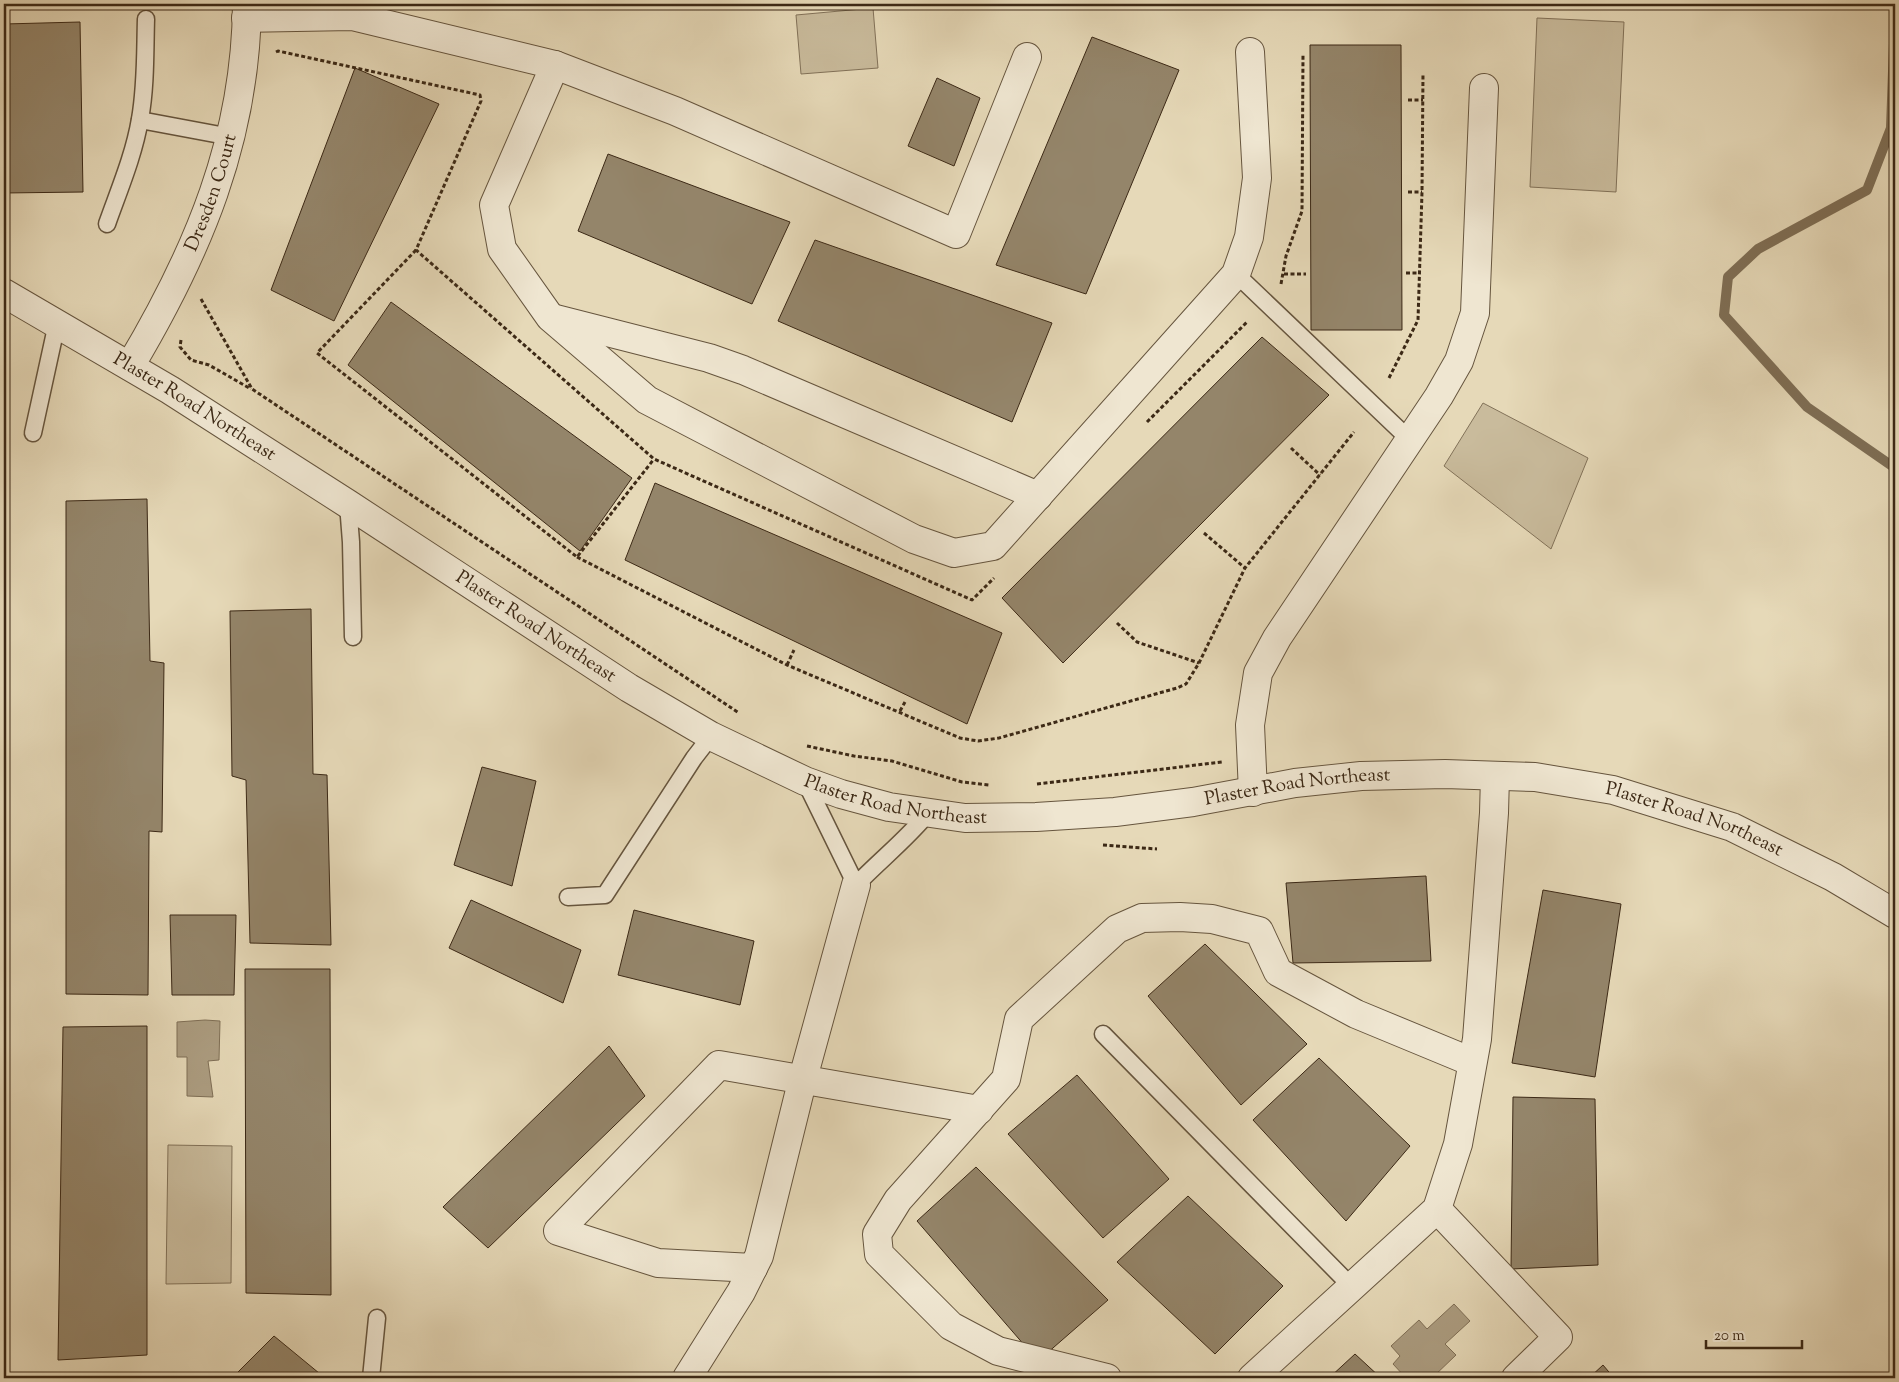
<svg xmlns="http://www.w3.org/2000/svg" width="1899" height="1382" viewBox="0 0 1899 1382" font-family="'Sorts Mill Goudy',serif">
<style>
.green{fill:#c9bb9c;stroke:#827259}
.water{fill:#ac9d81;stroke:#7f6f56}
.lines{fill:none;stroke-linecap:round;stroke-linejoin:round}
.stream{stroke:#7f6f56;stroke-width:10}
.building{fill:#94856a;stroke:#3c2916}
.service-casing{stroke:#66553e;stroke-width:19}
.minor-casing{stroke:#66553e;stroke-width:30}
.path{stroke:#3c2916;stroke-width:3;stroke-dasharray:4 2.5;stroke-linecap:butt}
.service{stroke:#efe6d1;stroke-width:16}
.minor{stroke:#efe6d1;stroke-width:28}
.labels{text-anchor:middle;dominant-baseline:central;stroke-width:4;stroke-linejoin:round;paint-order:stroke}
.street-label{font-size:19px;fill:#3c2916;stroke:#efe6d1}
</style>
<rect width="100%" height="100%" fill="#e6d9b8"/>
<filter id="stains"><feTurbulence type="fractalNoise" baseFrequency=".004" numOctaves="4"/><feColorMatrix values="0 0 0 0 .2 0 0 0 0 .09 0 0 0 0 .02 0 0 0 .5 -.17"/></filter>
<radialGradient id="worn" r=".72"><stop offset=".6" stop-color="#630" stop-opacity="0"/><stop offset="1" stop-color="#630" stop-opacity=".3"/></radialGradient>
<!-- green -->
<g class="green">
<path d="M873 8 878 68 801 74 796 15Z"/>
<path d="M1537 18 1624 22 1616 192 1530 187Z"/>
<path d="M1483 403 1588 458 1551 549 1444 466Z"/>
<path d="M168 1145 232 1146 231 1283 166 1284Z"/>
</g>
<!-- water -->
<g class="water">
<path d="M205 1020 220 1021 219 1060 208 1061 213 1097 187 1096V1057H177V1022Z"/>
<path d="M1454 1304 1470 1321 1445 1344 1456 1355 1432 1378H1425L1421 1374 1417 1378H1406L1393 1364 1400 1356 1391 1346 1419 1320 1427 1329Z"/>
</g>
<g class="lines">
<!-- stream -->
<path class="stream" d="M1895 15 1891 128 1867 190 1758 249 1728 277 1724 315 1807 407 1895 468"/>
</g>
<!-- building -->
<g class="building">
<path d="M80 22 83 192 4 193V24Z"/>
<path d="M1092 37 1179 70 1086 294 996 265Z"/>
<path d="M1310 45H1401L1402 330H1311Z"/>
<path d="M355 68 439 104 334 321 271 290Z"/>
<path d="M937 78 980 98 954 166 908 146Z"/>
<path d="M608 154 790 222 752 304 578 231Z"/>
<path d="M815 240 1052 323 1012 422 778 321Z"/>
<path d="M391 302 632 478 580 551 348 365Z"/>
<path d="M1262 337 1329 395 1063 663 1002 598Z"/>
<path d="M655 483 1002 633 967 724 625 560Z"/>
<path d="M147 499 150 661 164 663 162 832 149 831 148 995 66 994V501Z"/>
<path d="M311 609 313 774 327 775 331 945 250 943 246 780 232 776 230 611Z"/>
<path d="M482 767 536 781 512 886 454 865Z"/>
<path d="M1426 876 1431 961 1293 963 1286 883Z"/>
<path d="M1543 890 1621 904 1595 1077 1512 1063Z"/>
<path d="M471 900 581 950 563 1003 449 948Z"/>
<path d="M634 910 754 941 740 1005 618 975Z"/>
<path d="M170 915H236L234 995H172Z"/>
<path d="M1205 944 1307 1044 1241 1105 1148 996Z"/>
<path d="M245 969H330L331 1295 246 1293Z"/>
<path d="M147 1026V1355L58 1360 63 1027Z"/>
<path d="M609 1046 645 1096 488 1248 443 1207Z"/>
<path d="M1319 1058 1410 1146 1346 1221 1253 1120Z"/>
<path d="M1077 1075 1169 1179 1103 1238 1008 1134Z"/>
<path d="M1513 1097 1595 1099 1598 1265 1511 1269Z"/>
<path d="M976 1167 1108 1300 1038 1361 917 1221Z"/>
<path d="M1188 1196 1283 1286 1215 1354 1117 1262Z"/>
<path d="M274 1336 325 1378H232Z"/>
<path d="M1355 1354 1381 1378H1329Z"/>
<path d="M1603 1365 1614 1378H1589Z"/>
</g>
<g class="lines">
<!-- service casing -->
<g class="service-casing">
<g id="service">
<path d="M140 120 231 137"/>
<path d="M107 224C119 190 134 155 140 119 146 86 145 52 146 19"/>
<path d="M1236 274 1410 440"/>
<path d="M33 433 57 323"/>
<path d="M348 504 351 542 353 637"/>
<path d="M805 781 856 885C880 860 907 839 929 812"/>
<path d="M568 897 605 895 694 758 711 736"/>
<path d="M1103 1034 1352 1287"/>
<path d="M371 1378 377 1318"/>
</g>
</g>
<!-- minor casing -->
<g class="minor-casing">
<g id="minor">
<path d="M246 18 352 16 555 65 675 111 956 234 1027 57"/>
<path d="M555 65 494 205 502 249 550 317 647 400 914 539 954 553 993 546 1236 274 1249 237 1257 178 1250 52"/>
<path id="s1" d="M4 293 170 390 348 504 629 688 711 736 805 781 841 794 889 807 965 818 1036 817 1115 812 1193 802 1295 783 1361 776 1445 774 1535 777 1613 790 1732 827 1833 877 1895 914"/>
<path d="M556 319 709 358 743 370 1038 496"/>
<path id="s2" d="M130 366C198 252 246 139 247 4"/>
<path d="M1253 792 1250 725 1258 673 1277 638 1439 396 1459 361 1475 313 1484 88"/>
<path d="M1437 1209 1558 1337 1516 1378"/>
<path d="M753 1268 658 1263 558 1231 719 1065 979 1110"/>
<path d="M687 1378 741 1292 759 1256 803 1078 856 885"/>
<path d="M1107 1378 998 1351 951 1326 879 1254 877 1234 898 1200 1006 1079 1019 1019 1117 929 1142 918 1180 917 1212 919 1259 931 1278 972 1356 1014 1472 1062"/>
<path d="M1252 1378 1437 1209 1458 1144 1477 1039 1494 813 1495 776"/>
</g>
</g>
<!-- path -->
<g class="path">
<path d="M276 52 278 51 480 95 481 101 416 250 654 459 972 600 994 578"/>
<path d="M1408 100H1423"/>
<path d="M1408 192H1422"/>
<path d="M416 250 317 353 577 557 654 459"/>
<path d="M1406 273H1419"/>
<path d="M1284 274H1306"/>
<path d="M1281 284 1286 256 1302 211 1303 55"/>
<path d="M201 299 252 389 739 713"/>
<path d="M181 340 180 347 191 360 209 365 251 389"/>
<path d="M1389 378 1418 320 1422 192 1423 73"/>
<path d="M1147 422 1247 322"/>
<path d="M1291 448 1320 475"/>
<path d="M1204 533 1245 568"/>
<path d="M577 557 787 665 960 738 978 741 999 738 1177 688 1186 684 1199 663 1245 568 1354 432"/>
<path d="M1117 623 1137 642 1199 663"/>
<path d="M787 665 794 650"/>
<path d="M900 711 905 702"/>
<path d="M807 746 854 756 892 761 962 782 989 785"/>
<path d="M1037 784 1222 762"/>
<path d="M1103 845 1157 849"/>
</g>
<!-- service -->
<use href="#service" class="service"/>
<!-- minor -->
<use href="#minor" class="minor"/>
</g>
<g class="labels">
<!-- street labels -->
<g class="street-label">
<text stroke="none"><textPath href="#s2" startOffset="192">Dresden Court</textPath></text>
<text stroke="none"><textPath href="#s1" startOffset="222">Plaster Road Northeast</textPath></text>
<text stroke="none"><textPath href="#s1" startOffset="628">Plaster Road Northeast</textPath></text>
<text stroke="none"><textPath href="#s1" startOffset="1438">Plaster Road Northeast</textPath></text>
<text stroke="none"><textPath href="#s1" startOffset="1032">Plaster Road Northeast</textPath></text>
<text stroke="none"><textPath href="#s1" startOffset="1842">Plaster Road Northeast</textPath></text>
</g>
</g>
<!-- margin -->
<rect width="1899" height="1382" fill="none" stroke="#e6d9b8" stroke-width="20"/>
<rect x="5" y="5" width="1889" height="1372" fill="none" stroke="#3c2916" stroke-width="2.5"/>
<rect x="10" y="10" width="1879" height="1362" fill="none" stroke="#3c2916"/>
<!-- scale -->
<path d="M1706 1340v8h96v-8" fill="none" stroke="#3c2916" stroke-width="2.5"/>
<text x="1714" y="1340" font-size="15" fill="#3c2916" stroke="#efe6d1" stroke-width="4" paint-order="stroke">20 m</text>
<rect width="100%" height="100%" filter="url(#stains)"/>
<rect width="100%" height="100%" fill="url(#worn)"/>
</svg>
